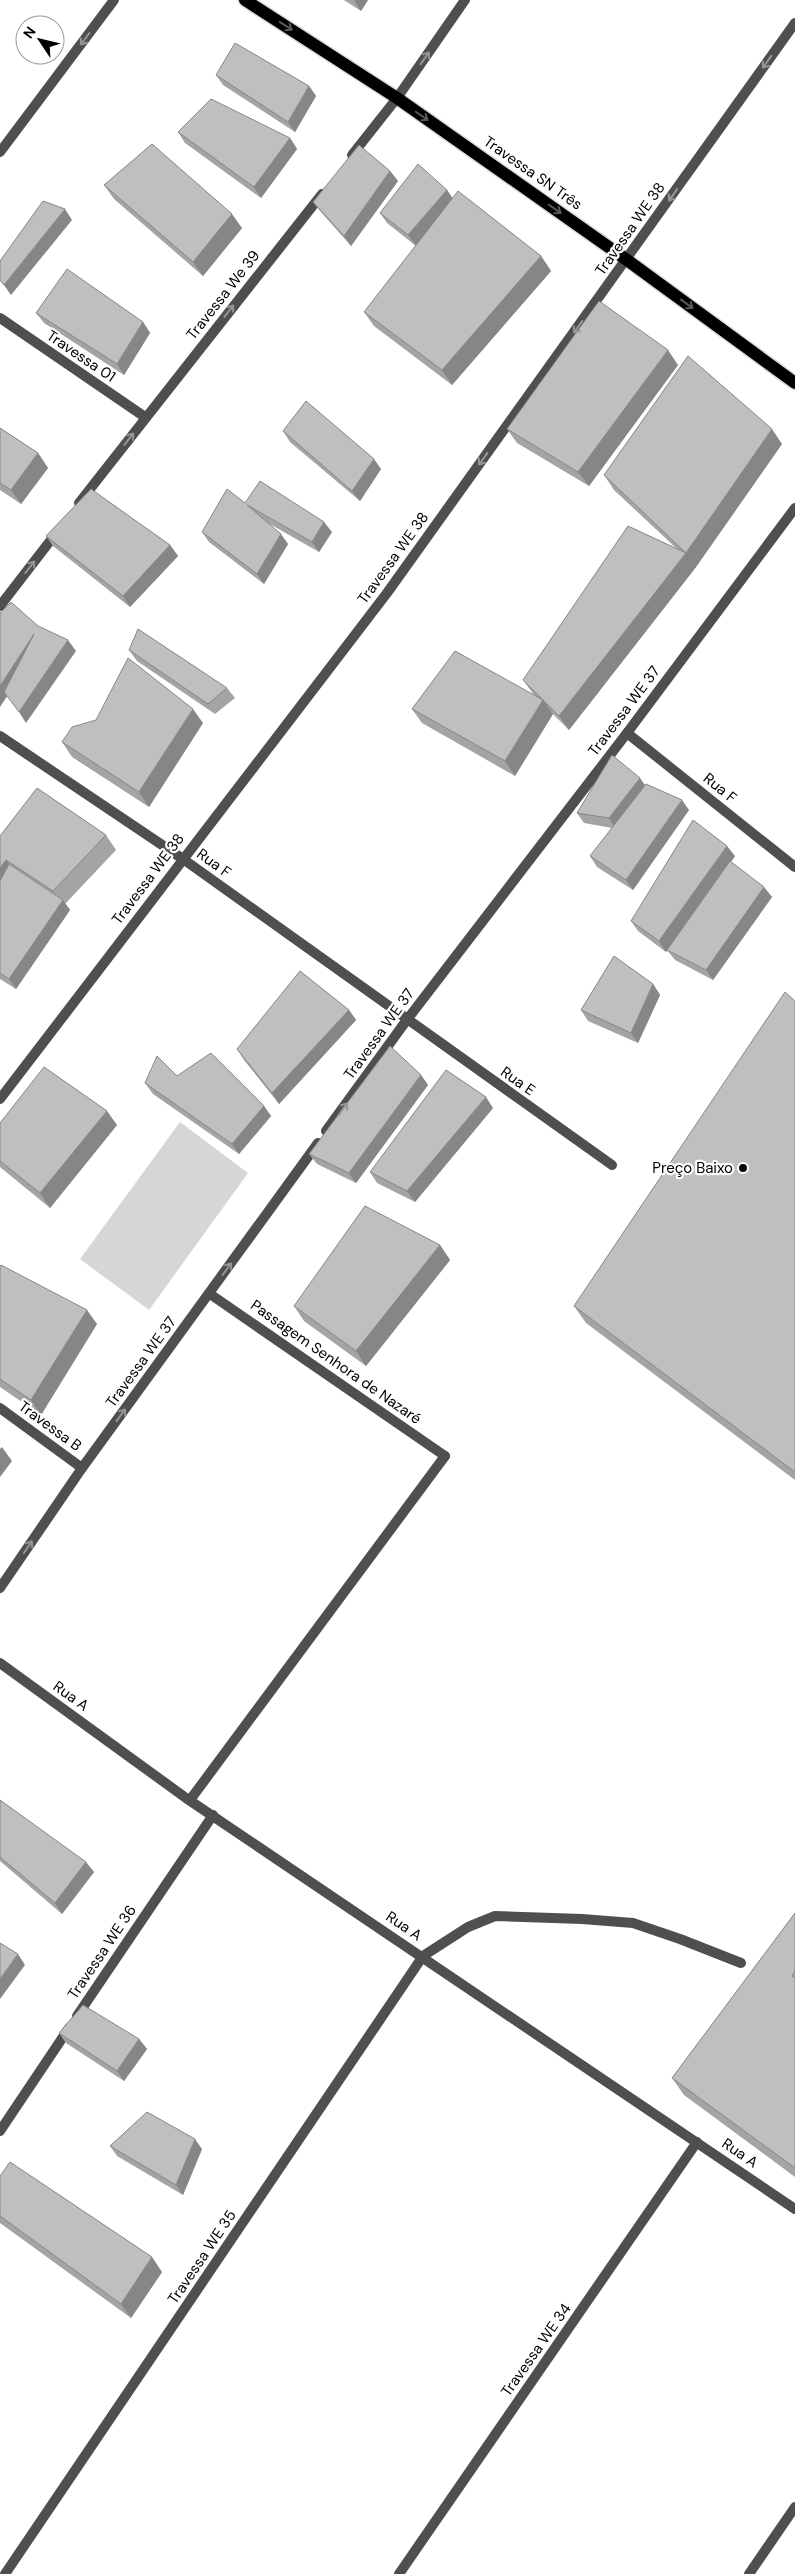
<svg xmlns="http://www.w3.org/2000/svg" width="795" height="2574" viewBox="0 0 795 2574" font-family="'DM Sans',sans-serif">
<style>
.green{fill:#d6d6d6}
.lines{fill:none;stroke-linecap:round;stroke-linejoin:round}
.primary-casing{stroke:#dbdbdb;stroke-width:15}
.service{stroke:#4f4f4f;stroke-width:10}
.minor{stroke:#4f4f4f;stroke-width:10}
.primary{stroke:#000;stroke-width:12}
.wall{fill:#a4a4a4}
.shaded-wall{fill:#868686}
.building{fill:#bfbfbf;stroke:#868686}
.oneway{stroke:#595959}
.oneway2{stroke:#959595}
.poi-dot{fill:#000;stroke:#fff;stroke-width:2}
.labels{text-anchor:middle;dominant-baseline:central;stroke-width:4.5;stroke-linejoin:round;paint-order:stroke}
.street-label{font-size:15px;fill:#000;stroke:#fff}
.poi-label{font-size:15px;fill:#000;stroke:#fff;text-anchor:end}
</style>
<rect width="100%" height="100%" fill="#fff"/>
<!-- green -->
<path class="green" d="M180 1122 248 1173 149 1310 80 1259Z"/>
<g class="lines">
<!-- primary casing -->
<g class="primary-casing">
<path id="primary" d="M245 0 397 98 627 260 795 383"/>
</g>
<!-- service -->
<g class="service">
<path d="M190 1800 445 1456"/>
<path d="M423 1956 468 1927 495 1916 582 1919 633 1923 680 1939 741 1963"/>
</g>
<!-- minor -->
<g class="minor">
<path d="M0 152 114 0"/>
<path d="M352 155 397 98 465 0"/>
<path d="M0 318 145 417"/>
<path d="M79 503 322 194"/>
<path d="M0 606 57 532"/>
<path d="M627 733 795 867"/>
<path d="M0 736 183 859 612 1165"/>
<path d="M0 1099 387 593 795 23"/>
<path d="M326 1131 406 1021 627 733 795 508"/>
<path d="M210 1294 445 1456"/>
<path d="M0 1408 82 1468"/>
<path d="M0 1588 82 1468 318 1143"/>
<path d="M0 1663 186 1798 795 2209"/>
<path d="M77 2016 213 1815"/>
<path d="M0 2131 69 2028"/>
<path d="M5 2574 423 1956"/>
<path d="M399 2574 697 2142"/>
<path d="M749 2574 795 2507"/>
</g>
<!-- primary -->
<use href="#primary" class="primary"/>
</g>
<!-- wall -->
<g class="wall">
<path d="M344 0H368L361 11Z"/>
<path d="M216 75 309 86 316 96 295 132 223 85Z"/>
<path d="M178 132 290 138 297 149 261 198 185 143Z"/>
<path d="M390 171 398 181 351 246 321 212 313 202Z"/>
<path d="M104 185 242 228 203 276 114 199Z"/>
<path d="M447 190 452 198 541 256 551 271 452 385 374 326 364 312 416 246 387 223 380 213Z"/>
<path d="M36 313 143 322 150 333 124 375 44 323Z"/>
<path d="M678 365 589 486 517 443 507 429Z"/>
<path d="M0 428 38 453 48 468 21 504 0 490Z"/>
<path d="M283 431 381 469 360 501 290 442Z"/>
<path d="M782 444 696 567 569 730 552 713 553 714 515 776 422 723 412 709 534 695 523 680 676 548 614 490 604 475Z"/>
<path d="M245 503 332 532 319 552 268 523 288 544 264 584 209 542 202 532Z"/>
<path d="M46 536 170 545 178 556 130 607 53 546Z"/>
<path d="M129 650 227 688 235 698 215 714 137 661Z"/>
<path d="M203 723 149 807 72 757 62 742Z"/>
<path d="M645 786 689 810 633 890 597 867 590 856 612 828 584 823 577 813Z"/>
<path d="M106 835 116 850 65 904 70 910 16 989 0 979V836Z"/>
<path d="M735 856 731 862 772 897 713 980 675 960 667 950 685 925 666 952 638 931 631 921Z"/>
<path d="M653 984 660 995 638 1043 588 1021 581 1010Z"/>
<path d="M795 1001V1480L586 1323 574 1306Z"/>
<path d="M349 1010 356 1020 279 1104 244 1060 237 1049Z"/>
<path d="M421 1075 428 1085 356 1183 317 1164 309 1154Z"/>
<path d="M177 1076 264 1106 271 1116 239 1154 153 1094 145 1083Z"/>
<path d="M493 1108 415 1202 377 1183 370 1172Z"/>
<path d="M0 1123 117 1125 50 1208 0 1167Z"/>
<path d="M440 1245 450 1260 366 1366 304 1321 294 1306Z"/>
<path d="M0 1266 97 1324 41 1415 0 1387Z"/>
<path d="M0 1800 94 1872 62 1914 0 1861Z"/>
<path d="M795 1913V2177L684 2095 672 2078Z"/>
<path d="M59 2033 139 2039 147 2049 124 2081 66 2043Z"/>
<path d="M110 2146 202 2149 183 2195 117 2156Z"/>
<path d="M0 2176 162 2272 131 2318 0 2223Z"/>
</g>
<!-- shaded-wall -->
<g class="shaded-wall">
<path d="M354 0H368L361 11Z"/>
<path d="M309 86 316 96 295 132 288 122Z"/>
<path d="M290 138 297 149 261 198 254 187Z"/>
<path d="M390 171 398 181 351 246 344 236Z"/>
<path d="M447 190 454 200 416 246 408 235Z"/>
<path d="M65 209 72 220 11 295 4 285Z"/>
<path d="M232 214 242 228 203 276 193 262Z"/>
<path d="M541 256 551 271 452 385 442 370Z"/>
<path d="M143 322 150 333 124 375 117 364Z"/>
<path d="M668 350 678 365 589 486 578 472Z"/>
<path d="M772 429 782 444 696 567 569 730 559 716 686 553Z"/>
<path d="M38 453 48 468 21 504 11 490Z"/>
<path d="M374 459 381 469 360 501 352 491Z"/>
<path d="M324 522 332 532 319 552 312 542Z"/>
<path d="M281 534 288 544 264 584 257 574Z"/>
<path d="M170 545 178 556 130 607 123 596Z"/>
<path d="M34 634 41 644 0 707V686Z"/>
<path d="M68 640 76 651 26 723 19 712Z"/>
<path d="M543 700 553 714 515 776 505 761Z"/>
<path d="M193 709 203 723 149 807 139 792Z"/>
<path d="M640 778 647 788 616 829 609 818Z"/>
<path d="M682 800 689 810 633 890 626 880Z"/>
<path d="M727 846 735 856 666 952 659 941Z"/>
<path d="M6 860 16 874 0 896V868Z"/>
<path d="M764 887 772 897 713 980 706 970Z"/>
<path d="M63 900 70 910 16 989 9 979Z"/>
<path d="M653 984 660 995 638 1043 631 1033Z"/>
<path d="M349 1010 356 1020 279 1104 272 1093Z"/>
<path d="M421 1075 428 1085 356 1183 349 1173Z"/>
<path d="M486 1097 493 1108 415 1202 407 1191Z"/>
<path d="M264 1106 271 1116 239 1154 232 1144Z"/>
<path d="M107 1111 117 1125 50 1208 40 1193Z"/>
<path d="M440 1245 450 1260 366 1366 356 1351Z"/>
<path d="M87 1310 97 1324 41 1415 31 1400Z"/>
<path d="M2 1447 12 1461 0 1477V1449Z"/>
<path d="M86 1862 94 1872 62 1914 55 1903Z"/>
<path d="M18 1954 25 1965 0 1999V1979Z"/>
<path d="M139 2039 147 2049 124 2081 117 2071Z"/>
<path d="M195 2139 202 2149 183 2195 176 2185Z"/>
<path d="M152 2257 162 2272 131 2318 121 2304Z"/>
</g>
<!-- building -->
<g class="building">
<path d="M235 43 309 86 288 122 216 75Z"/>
<path d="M211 99 290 138 254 187 178 132Z"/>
<path d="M152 144 232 214 193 262 104 185Z"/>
<path d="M359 145 390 171 344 236 313 202Z"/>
<path d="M418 164 447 190 408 235 380 213Z"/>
<path d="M458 191 541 256 442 370 364 312Z"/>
<path d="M43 201 65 209 4 285 0 280V261Z"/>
<path d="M67 269 143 322 117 364 36 313Z"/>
<path d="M599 301 668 350 578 472 507 429Z"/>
<path d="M688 356 772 429 686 553 604 475Z"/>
<path d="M306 401 374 459 352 491 283 431Z"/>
<path d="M0 428 38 453 11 490 0 483Z"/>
<path d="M260 481 324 522 312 542 247 505 281 534 257 574 202 532 227 489 245 503Z"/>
<path d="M91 489 170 545 123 596 46 536Z"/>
<path d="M628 526 686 553 559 716 523 680Z"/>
<path d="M11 602 38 626 68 640 19 712 4 692 34 634 0 686V613Z"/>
<path d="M138 629 227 688 208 704 129 650Z"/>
<path d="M455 651 543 700 505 761 412 709Z"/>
<path d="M128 658 193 709 139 792 62 742 72 727 96 720Z"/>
<path d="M612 755 640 778 609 818 577 813Z"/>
<path d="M646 784 682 800 626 880 590 856Z"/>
<path d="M37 788 106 835 53 891 6 860 0 868V836Z"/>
<path d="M693 820 727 846 659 941 631 921Z"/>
<path d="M730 861 764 887 706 970 667 950Z"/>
<path d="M9 864 63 900 9 979 0 973V881Z"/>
<path d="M614 956 653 984 631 1033 581 1010Z"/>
<path d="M300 971 349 1010 272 1093 237 1049Z"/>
<path d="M785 992 795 1001V1472L574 1306Z"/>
<path d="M390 1046 421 1075 349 1173 309 1154Z"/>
<path d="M211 1053 264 1106 232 1144 145 1083 157 1056 177 1076Z"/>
<path d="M44 1067 107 1111 40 1193 0 1161V1123Z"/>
<path d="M446 1070 486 1097 407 1191 370 1172Z"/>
<path d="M365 1206 440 1245 356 1351 294 1306Z"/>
<path d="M1 1265 87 1310 31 1400 0 1379V1266Z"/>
<path d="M0 1800 86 1862 55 1903 0 1857Z"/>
<path d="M795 1913V1971L792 1976 795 1978V2168L672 2078Z"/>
<path d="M0 1943 18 1954 0 1979Z"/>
<path d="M83 2005 139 2039 117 2071 59 2033Z"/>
<path d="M147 2112 195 2139 176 2185 110 2146Z"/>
<path d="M10 2162 152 2257 121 2304 0 2216V2176Z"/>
</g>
<!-- one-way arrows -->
<defs><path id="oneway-shaft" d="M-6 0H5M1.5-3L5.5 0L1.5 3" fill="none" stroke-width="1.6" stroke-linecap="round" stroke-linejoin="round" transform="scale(1.25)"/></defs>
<g class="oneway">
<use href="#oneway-shaft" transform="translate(286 26) rotate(33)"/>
<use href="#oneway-shaft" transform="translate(422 116) rotate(35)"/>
<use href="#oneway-shaft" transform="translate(555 209) rotate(35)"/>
<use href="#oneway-shaft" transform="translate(687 304) rotate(36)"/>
</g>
<g class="oneway2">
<use href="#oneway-shaft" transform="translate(85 39) rotate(127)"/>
<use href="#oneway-shaft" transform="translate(425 58) rotate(-55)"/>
<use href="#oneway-shaft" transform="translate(767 62) rotate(125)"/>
<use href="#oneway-shaft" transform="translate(673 195) rotate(125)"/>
<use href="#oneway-shaft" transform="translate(229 311) rotate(-52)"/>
<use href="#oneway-shaft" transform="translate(578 327) rotate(126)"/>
<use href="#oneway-shaft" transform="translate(129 439) rotate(-52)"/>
<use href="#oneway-shaft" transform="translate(483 459) rotate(126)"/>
<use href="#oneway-shaft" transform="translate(30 567) rotate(-52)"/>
<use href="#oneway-shaft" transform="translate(343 1109) rotate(-54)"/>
<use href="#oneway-shaft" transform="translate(227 1269) rotate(-54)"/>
<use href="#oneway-shaft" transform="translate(121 1415) rotate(-54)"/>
<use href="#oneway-shaft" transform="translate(28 1547) rotate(-56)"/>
</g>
<!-- markers -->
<circle class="poi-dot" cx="743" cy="1168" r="5"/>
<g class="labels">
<!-- street labels -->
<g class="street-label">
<text transform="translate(533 173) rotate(35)">Travessa SN Três</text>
<text transform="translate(630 229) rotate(-55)">Travessa WE 38</text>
<text transform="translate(223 295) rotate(-52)">Travessa We 39</text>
<text transform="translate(81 356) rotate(34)">Travessa 01</text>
<text transform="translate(393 558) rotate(-54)">Travessa WE 38</text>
<text transform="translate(624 711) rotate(-53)">Travessa WE 37</text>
<text transform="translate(720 788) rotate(39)">Rua F</text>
<text transform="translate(214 863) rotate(36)">Rua F</text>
<text transform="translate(148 879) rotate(-53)">Travessa WE 38</text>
<text transform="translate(379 1034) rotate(-54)">Travessa WE 37</text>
<text transform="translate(518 1081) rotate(35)">Rua E</text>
<text transform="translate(141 1362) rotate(-54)">Travessa WE 37</text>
<text transform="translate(336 1362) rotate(35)">Passagem Senhora de Nazaré</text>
<text transform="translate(50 1426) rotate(36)">Travessa B</text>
<text transform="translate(71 1696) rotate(36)">Rua A</text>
<text transform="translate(404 1926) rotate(34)">Rua A</text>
<text transform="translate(102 1952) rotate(-56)">Travessa WE 36</text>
<text transform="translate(740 2153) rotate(34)">Rua A</text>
<text transform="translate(202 2257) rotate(-56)">Travessa WE 35</text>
<text transform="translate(536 2350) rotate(-55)">Travessa WE 34</text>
</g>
<!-- poi labels -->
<g class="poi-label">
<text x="733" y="1168">Preço Baixo</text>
</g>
</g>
<!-- north arrow -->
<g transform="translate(40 40) rotate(305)"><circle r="24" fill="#ffffff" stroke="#999999"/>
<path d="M0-4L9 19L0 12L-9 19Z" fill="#000000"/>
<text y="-8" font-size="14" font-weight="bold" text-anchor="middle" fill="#000000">N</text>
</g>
</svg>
